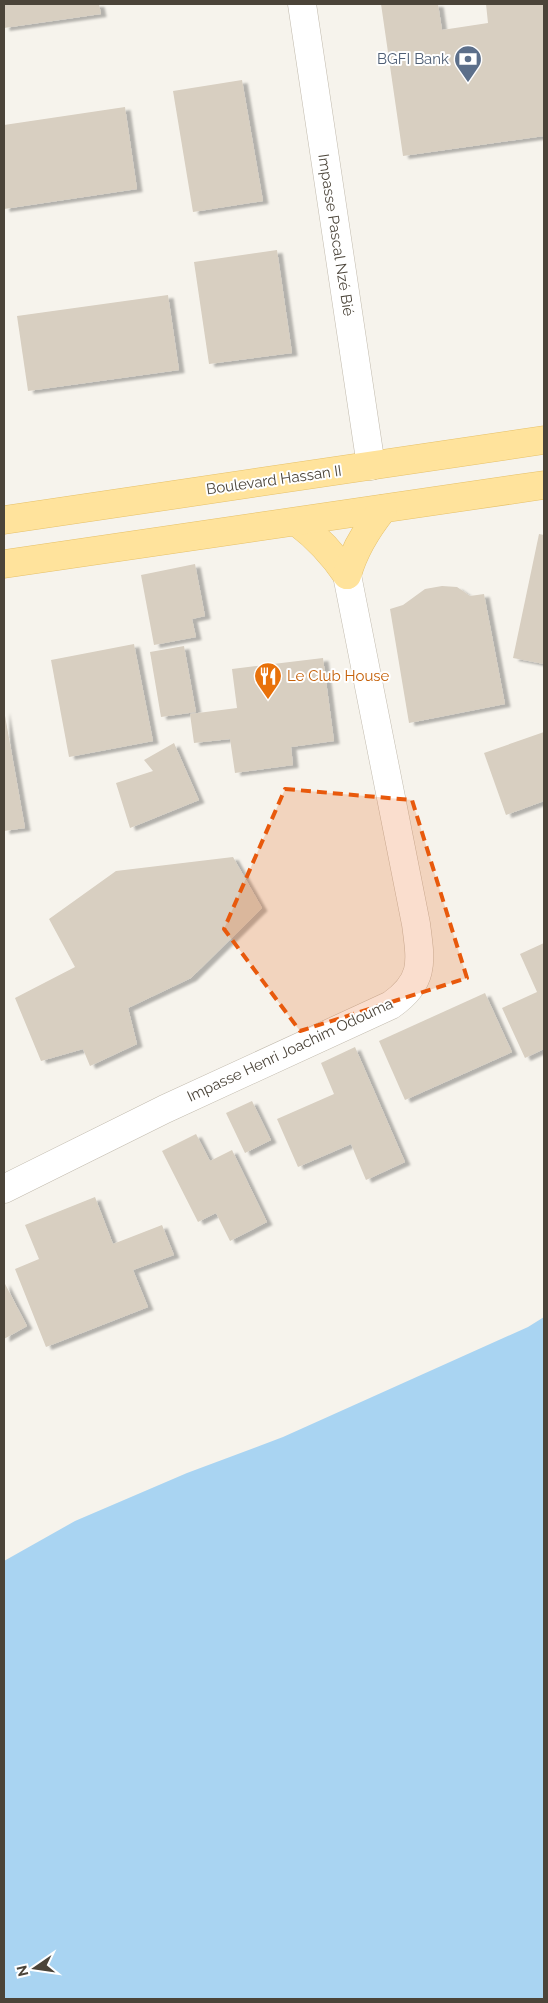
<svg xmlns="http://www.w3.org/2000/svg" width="548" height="2003" viewBox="0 0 548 2003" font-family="Raleway,sans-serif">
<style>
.water{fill:#a9d4f2}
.building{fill:#d8cfc1;filter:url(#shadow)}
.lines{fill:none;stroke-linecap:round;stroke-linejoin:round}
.street-casing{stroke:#c2bbae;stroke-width:29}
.primary-casing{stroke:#e6c16a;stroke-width:29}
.street{stroke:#fff;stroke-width:28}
.primary{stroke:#ffe39c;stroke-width:28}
.marked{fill:#e8590c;fill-opacity:0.2;stroke:#e8590c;stroke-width:4;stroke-dasharray:10 6;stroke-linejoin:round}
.labels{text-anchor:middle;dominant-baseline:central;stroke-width:4;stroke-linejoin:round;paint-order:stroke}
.service-label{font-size:15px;fill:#4e5e75;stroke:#fff;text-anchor:end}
.street-label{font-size:15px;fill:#4b4439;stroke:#fff}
.food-label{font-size:15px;fill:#c56008;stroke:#fff;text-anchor:start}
</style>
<defs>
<filter id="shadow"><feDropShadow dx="5.5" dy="3" stdDeviation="1" flood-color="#0004"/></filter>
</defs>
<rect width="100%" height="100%" fill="#f6f3ec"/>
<!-- water -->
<path class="water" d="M544 1317V1999H4V1561L75 1521 187 1473 283 1437 528 1327Z"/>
<!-- building -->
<g class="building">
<path d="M4 4H99L101 14 4 28Z"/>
<path d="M381 4H438L442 30 488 23 486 4H544V136L403 156Z"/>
<path d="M242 80 263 201 193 212 173 91Z"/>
<path d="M125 107 137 189 4 209V125Z"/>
<path d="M277 250 292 353 209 364 194 262Z"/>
<path d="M168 295 179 370 28 391 17 316Z"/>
<path d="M539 534 544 535V664L513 658Z"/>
<path d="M195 564 205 616 192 619 196 637 154 645 141 575Z"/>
<path d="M442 586 457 587 470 596 484 594 505 704 409 723 390 609 403 605 425 589Z"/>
<path d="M134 644 153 741 69 757 51 660Z"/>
<path d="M184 646 196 712 161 717 150 652Z"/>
<path d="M323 658 334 741 291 747 293 765 235 773 230 739 194 743 190 714 237 708 232 669Z"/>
<path d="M4 710 25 828 4 831Z"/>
<path d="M544 732V801L506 815 484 753Z"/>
<path d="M174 743 199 800 130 828 116 783 153 771 144 760Z"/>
<path d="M233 857 262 908 191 978 128 1008 137 1044 90 1066 83 1049 41 1061 15 998 75 967 49 919 116 871Z"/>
<path d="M544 943V1049L525 1058 502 1008 537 992 520 954Z"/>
<path d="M485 993 512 1052 405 1100 379 1041Z"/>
<path d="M355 1047 405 1162 366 1180 351 1144 298 1167 277 1119 334 1094 321 1063Z"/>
<path d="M252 1101 271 1140 245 1153 226 1113Z"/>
<path d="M196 1134 210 1161 232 1150 267 1222 230 1241 216 1213 198 1222 162 1151Z"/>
<path d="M95 1197 113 1244 162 1225 174 1255 133 1270 148 1307 46 1347 15 1269 39 1259 25 1225Z"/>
<path d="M4 1282 27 1326 4 1339Z"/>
</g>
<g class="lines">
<!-- street casing -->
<g class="street-casing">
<g id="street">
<path d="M302 4 371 466"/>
<path d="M4 1189 165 1109 391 1005C425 981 421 962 416 924L347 575"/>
</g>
</g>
<!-- primary casing -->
<g class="primary-casing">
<g id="primary">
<path d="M4 520 544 440"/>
<path d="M297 522C318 538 333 554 347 575"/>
<path d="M4 564 544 485"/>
<path d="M347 575C354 550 367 529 383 509"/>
</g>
</g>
<!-- street -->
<use href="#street" class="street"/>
<!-- primary -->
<use href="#primary" class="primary"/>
</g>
<!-- marked area -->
<path class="marked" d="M285 789 412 800 467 978 300 1031 224 929Z"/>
<!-- icons -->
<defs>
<g id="bank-pin" transform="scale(1.4375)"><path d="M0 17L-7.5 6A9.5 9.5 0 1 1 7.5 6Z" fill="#5c6f8a" stroke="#fff"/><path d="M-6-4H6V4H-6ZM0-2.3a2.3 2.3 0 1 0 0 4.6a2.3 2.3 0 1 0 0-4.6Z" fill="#fff"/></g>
<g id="restaurant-pin" transform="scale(1.4375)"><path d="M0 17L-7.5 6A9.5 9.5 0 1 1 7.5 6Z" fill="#e8710a" stroke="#fff"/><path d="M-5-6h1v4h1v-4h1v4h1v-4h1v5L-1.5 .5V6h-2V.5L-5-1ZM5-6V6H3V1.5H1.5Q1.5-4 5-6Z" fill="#fff"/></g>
</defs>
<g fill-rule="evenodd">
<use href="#bank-pin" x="468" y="59"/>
<use href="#restaurant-pin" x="268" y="676"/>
</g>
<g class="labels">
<!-- service labels -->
<g class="service-label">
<text x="449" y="59">BGFI Bank</text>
</g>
<!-- street labels -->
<g class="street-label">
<text transform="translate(336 235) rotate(81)">Impasse Pascal Nzé Bié</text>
<text transform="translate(274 480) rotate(-8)">Boulevard Hassan II</text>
<text transform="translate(290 1050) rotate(-25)">Impasse Henri Joachim Odouma</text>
</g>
<!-- food labels -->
<g class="food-label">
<text x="287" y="676">Le Club House</text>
</g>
</g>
<!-- border -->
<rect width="548" height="2003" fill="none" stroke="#4b4439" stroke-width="10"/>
<!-- north arrow -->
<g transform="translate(35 1968) rotate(257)" stroke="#ffffff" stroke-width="4" paint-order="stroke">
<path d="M0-4L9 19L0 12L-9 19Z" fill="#4b4439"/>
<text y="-8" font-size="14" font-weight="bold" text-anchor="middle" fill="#4b4439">N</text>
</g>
</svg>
